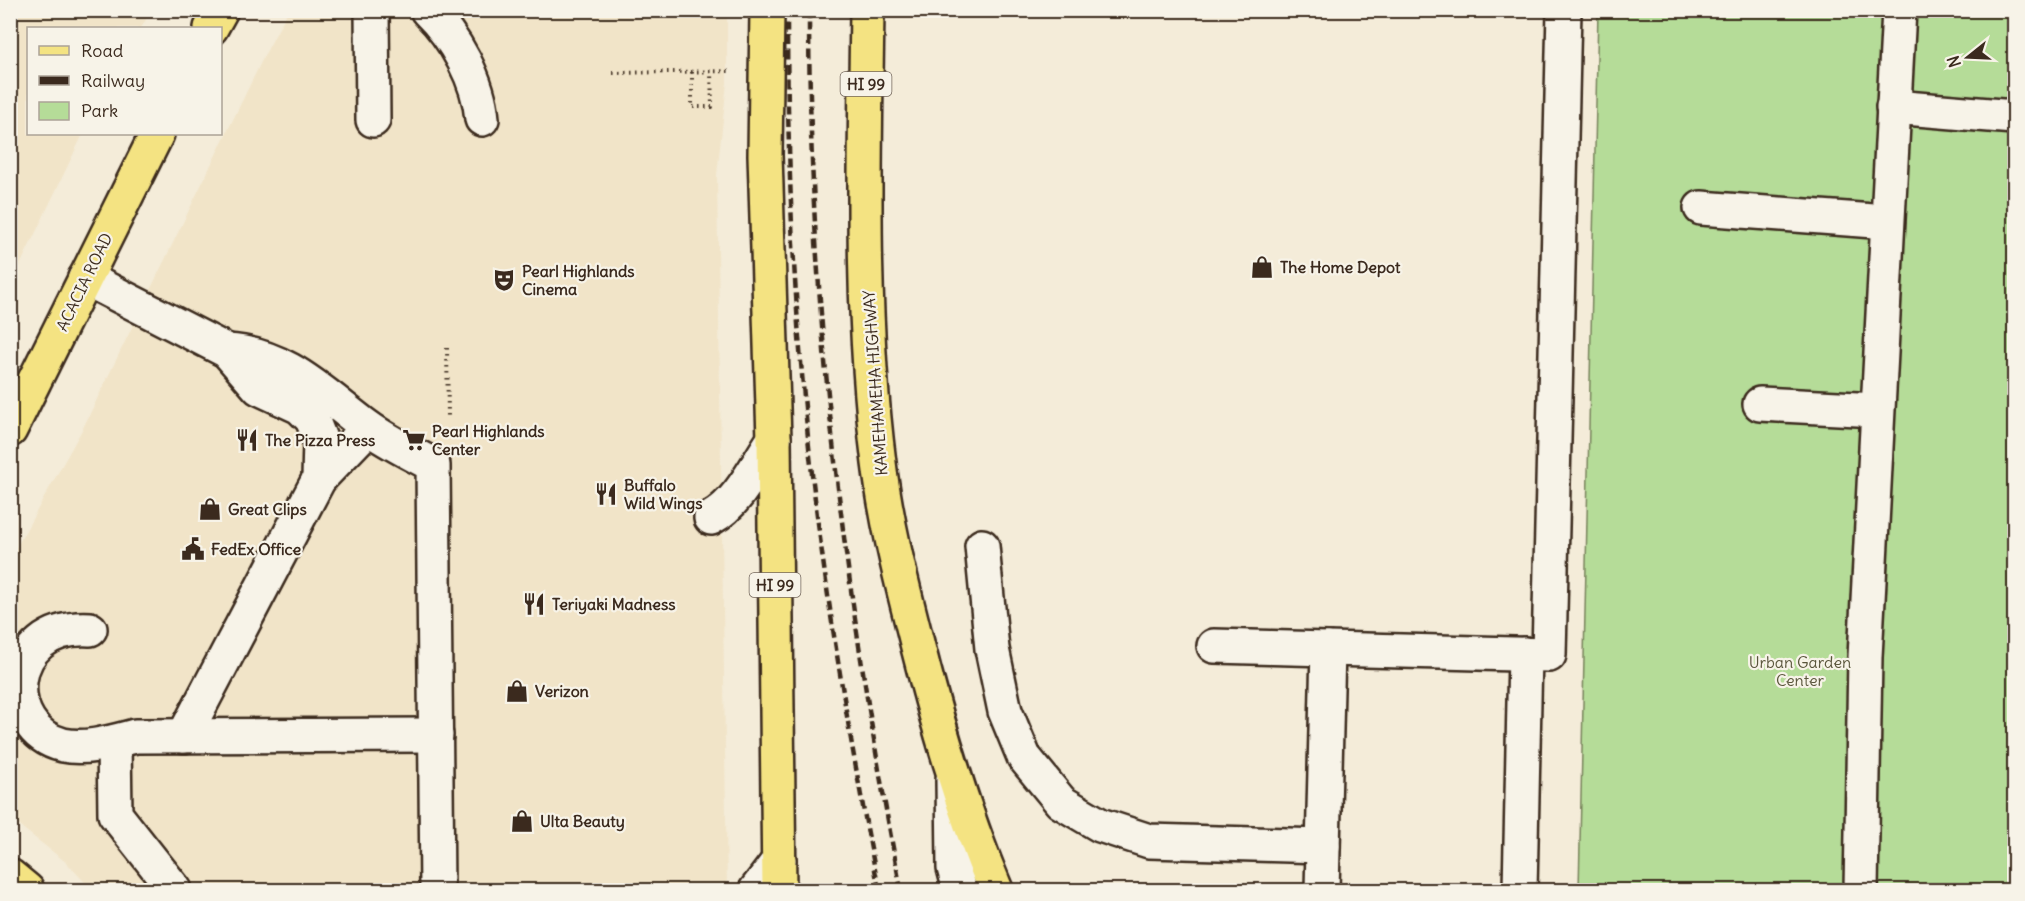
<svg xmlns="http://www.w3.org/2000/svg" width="2025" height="901" viewBox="0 0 2025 901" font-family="Delius,sans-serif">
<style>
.built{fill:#f1e4c8}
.green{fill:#b5dc98;stroke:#78835b;stroke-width:1.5}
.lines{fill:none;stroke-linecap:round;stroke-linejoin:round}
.minor-casing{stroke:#3b2a1e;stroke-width:38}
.major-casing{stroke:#3b2a1e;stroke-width:38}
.path{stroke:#3b2a1e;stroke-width:4;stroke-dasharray:1.5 4.5;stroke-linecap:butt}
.minor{stroke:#f7f3e8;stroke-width:33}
.major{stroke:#f4e382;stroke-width:33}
.rail{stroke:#3b2a1e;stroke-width:4.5;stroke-dasharray:9 4.5;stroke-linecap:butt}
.labels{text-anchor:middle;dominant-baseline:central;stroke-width:4.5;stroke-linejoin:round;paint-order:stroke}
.shield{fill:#f7f3e8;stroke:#73665b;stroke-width:1.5}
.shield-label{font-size:15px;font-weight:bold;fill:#3b2a1e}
.poi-label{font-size:16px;font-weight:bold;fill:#3b2a1e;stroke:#f7f3e8;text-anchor:start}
.street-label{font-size:16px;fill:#3b2a1e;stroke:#f7f3e8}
.park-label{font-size:16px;fill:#5a563c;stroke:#f7f3e8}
</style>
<rect width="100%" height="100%" fill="#f4ecd9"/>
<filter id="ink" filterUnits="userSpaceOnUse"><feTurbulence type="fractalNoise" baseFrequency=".0167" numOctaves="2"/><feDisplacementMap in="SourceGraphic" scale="12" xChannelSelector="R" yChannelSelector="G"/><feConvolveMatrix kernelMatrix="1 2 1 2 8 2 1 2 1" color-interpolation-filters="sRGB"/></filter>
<g filter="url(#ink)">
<!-- built -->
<g class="built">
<path d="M11 10 151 11 141 28H28V134H83L11 284Z"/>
<path d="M288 11H727V82L717 175 727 890H92L67 863 11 819V557L83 428 264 56Z"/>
</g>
<!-- green -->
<path class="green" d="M1598 11H2014V890H1579Z"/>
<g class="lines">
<!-- minor casing -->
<g class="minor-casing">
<g id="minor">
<path d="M372 10 373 120"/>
<path d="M427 10C455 37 479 81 482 119"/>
<path d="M1893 107 2014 117"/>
<path d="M1701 208 1887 222"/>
<path d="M85 278 227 351 259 388 300 407 312 419 320 439 319 479"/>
<path d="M227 351C285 354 322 393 366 426 386 441 411 453 433 465L437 890"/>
<path d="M1760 404 1877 410"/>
<path d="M711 518C739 503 756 465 774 439"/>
<path d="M982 546 992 649 1005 711 1024 757 1061 802 1100 825 1149 841 1323 846"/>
<path d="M90 629C3 624 0 730 63 745 86 750 112 742 135 736L436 735"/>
<path d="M1214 646 1549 655 1564 10"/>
<path d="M184 736 319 479 368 428"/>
<path d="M114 742 115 814 175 890"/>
<path d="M953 779 954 868 960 890"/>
<path d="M756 890 779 860"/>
<path d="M1322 890 1328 649"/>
<path d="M1520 890 1525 654"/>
<path d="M1861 890 1865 657 1899 10"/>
</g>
</g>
<!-- major casing -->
<g class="major-casing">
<g id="major">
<path d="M767 10 765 155 774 439 779 890"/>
<path d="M867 10C865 161 860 314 879 463 886 520 900 576 914 631 936 719 961 807 996 890"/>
<path d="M211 28 221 10"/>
<path d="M10 430 157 134"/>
<path d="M10 876 27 890"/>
</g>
</g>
<!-- path -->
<g class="path">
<path d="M692 72V107H712L711 72"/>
<path d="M613 73 730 71"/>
<path d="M447 348 448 417"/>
</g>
<!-- minor -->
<use href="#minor" class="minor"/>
<!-- major -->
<use href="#major" class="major"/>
<!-- rail -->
<g class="rail">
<path d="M787 10C787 181 796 353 818 523 834 646 855 769 879 890"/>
<path d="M809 10C809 307 845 600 901 890"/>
</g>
</g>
</g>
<!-- icons -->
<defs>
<g id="shop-bare" transform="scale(1.8)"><path d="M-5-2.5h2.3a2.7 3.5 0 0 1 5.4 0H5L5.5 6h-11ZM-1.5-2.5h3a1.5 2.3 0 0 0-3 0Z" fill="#3b2a1e" stroke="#f7f3e8" stroke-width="2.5" paint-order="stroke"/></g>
<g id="theatre-bare" transform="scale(1.8)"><path d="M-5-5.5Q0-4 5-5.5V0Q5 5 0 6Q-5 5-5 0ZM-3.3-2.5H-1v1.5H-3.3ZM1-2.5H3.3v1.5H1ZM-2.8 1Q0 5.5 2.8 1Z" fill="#3b2a1e" stroke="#f7f3e8" stroke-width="2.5" paint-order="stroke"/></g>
<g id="restaurant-bare" transform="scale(1.8)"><path d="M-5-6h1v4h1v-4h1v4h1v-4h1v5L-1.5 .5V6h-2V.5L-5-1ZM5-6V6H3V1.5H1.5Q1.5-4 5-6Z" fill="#3b2a1e" stroke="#f7f3e8" stroke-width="2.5" paint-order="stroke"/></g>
<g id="supermarket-bare" transform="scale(1.8)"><path d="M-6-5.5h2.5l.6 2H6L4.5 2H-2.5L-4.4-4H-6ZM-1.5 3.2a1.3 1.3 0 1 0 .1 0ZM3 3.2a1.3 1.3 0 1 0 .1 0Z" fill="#3b2a1e" stroke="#f7f3e8" stroke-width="2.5" paint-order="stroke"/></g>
<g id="civic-bare" transform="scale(1.8)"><path d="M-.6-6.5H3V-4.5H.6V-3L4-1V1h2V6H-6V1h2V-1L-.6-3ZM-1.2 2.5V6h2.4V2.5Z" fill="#3b2a1e" stroke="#f7f3e8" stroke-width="2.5" paint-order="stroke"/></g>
</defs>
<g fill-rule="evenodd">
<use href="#shop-bare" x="1262" y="267"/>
<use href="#theatre-bare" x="504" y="280"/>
<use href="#restaurant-bare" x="247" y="440"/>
<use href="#supermarket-bare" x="414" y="440"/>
<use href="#restaurant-bare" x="606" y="494"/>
<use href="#shop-bare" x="210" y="509"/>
<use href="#civic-bare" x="193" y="549"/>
<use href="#restaurant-bare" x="534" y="604"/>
<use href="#shop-bare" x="517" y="691"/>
<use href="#shop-bare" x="522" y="821"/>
</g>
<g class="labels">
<!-- shield labels -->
<g class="shield">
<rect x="840.5" y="72" width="51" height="24" rx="4.5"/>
<rect x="749.5" y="573" width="51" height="24" rx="4.5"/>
</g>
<g class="shield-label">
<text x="866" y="84">HI 99</text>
<text x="775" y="585">HI 99</text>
</g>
<!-- poi labels -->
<g class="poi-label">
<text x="1280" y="267">The Home Depot</text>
<text x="522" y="271">Pearl Highlands<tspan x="522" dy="18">Cinema</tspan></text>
<text x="432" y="431">Pearl Highlands<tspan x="432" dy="18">Center</tspan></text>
<text x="265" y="440">The Pizza Press</text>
<text x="624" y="485">Buffalo<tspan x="624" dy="18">Wild Wings</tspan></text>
<text x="228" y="509">Great Clips</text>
<text x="211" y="549">FedEx Office</text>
<text x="552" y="604">Teriyaki Madness</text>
<text x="535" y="691">Verizon</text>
<text x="540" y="821">Ulta Beauty</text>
</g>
<!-- street labels -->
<g class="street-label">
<text transform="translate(84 282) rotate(-64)">ACACIA ROAD</text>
<text transform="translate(875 383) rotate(-94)">KAMEHAMEHA HIGHWAY</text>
</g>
<!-- park labels -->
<g class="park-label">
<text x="1800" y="662">Urban Garden<tspan x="1800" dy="18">Center</tspan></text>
</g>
</g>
<!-- margin -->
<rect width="2025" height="901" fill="none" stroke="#f7f3e8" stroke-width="36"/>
<rect x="18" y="18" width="1989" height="865" fill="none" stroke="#3b2a1e" stroke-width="2" filter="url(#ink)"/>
<!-- legend -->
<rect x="27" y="27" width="195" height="108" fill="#f7f3e8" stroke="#aca397" stroke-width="1.5"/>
<rect x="39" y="46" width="30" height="9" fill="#f4e382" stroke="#aca397" stroke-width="1.5"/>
<text x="81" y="57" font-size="18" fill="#3b2a1e">Road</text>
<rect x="39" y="76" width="30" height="9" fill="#3b2a1e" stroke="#aca397" stroke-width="1.5"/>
<text x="81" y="87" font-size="18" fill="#3b2a1e">Railway</text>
<rect x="39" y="102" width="30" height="18" fill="#b5dc98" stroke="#aca397" stroke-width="1.5"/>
<text x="81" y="117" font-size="18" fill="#3b2a1e">Park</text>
<!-- north arrow -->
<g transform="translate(1968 57) rotate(252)" stroke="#f7f3e8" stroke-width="4.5" paint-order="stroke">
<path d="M0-4.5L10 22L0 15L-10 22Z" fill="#3b2a1e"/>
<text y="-9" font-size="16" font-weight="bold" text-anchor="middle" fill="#3b2a1e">N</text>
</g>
</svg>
